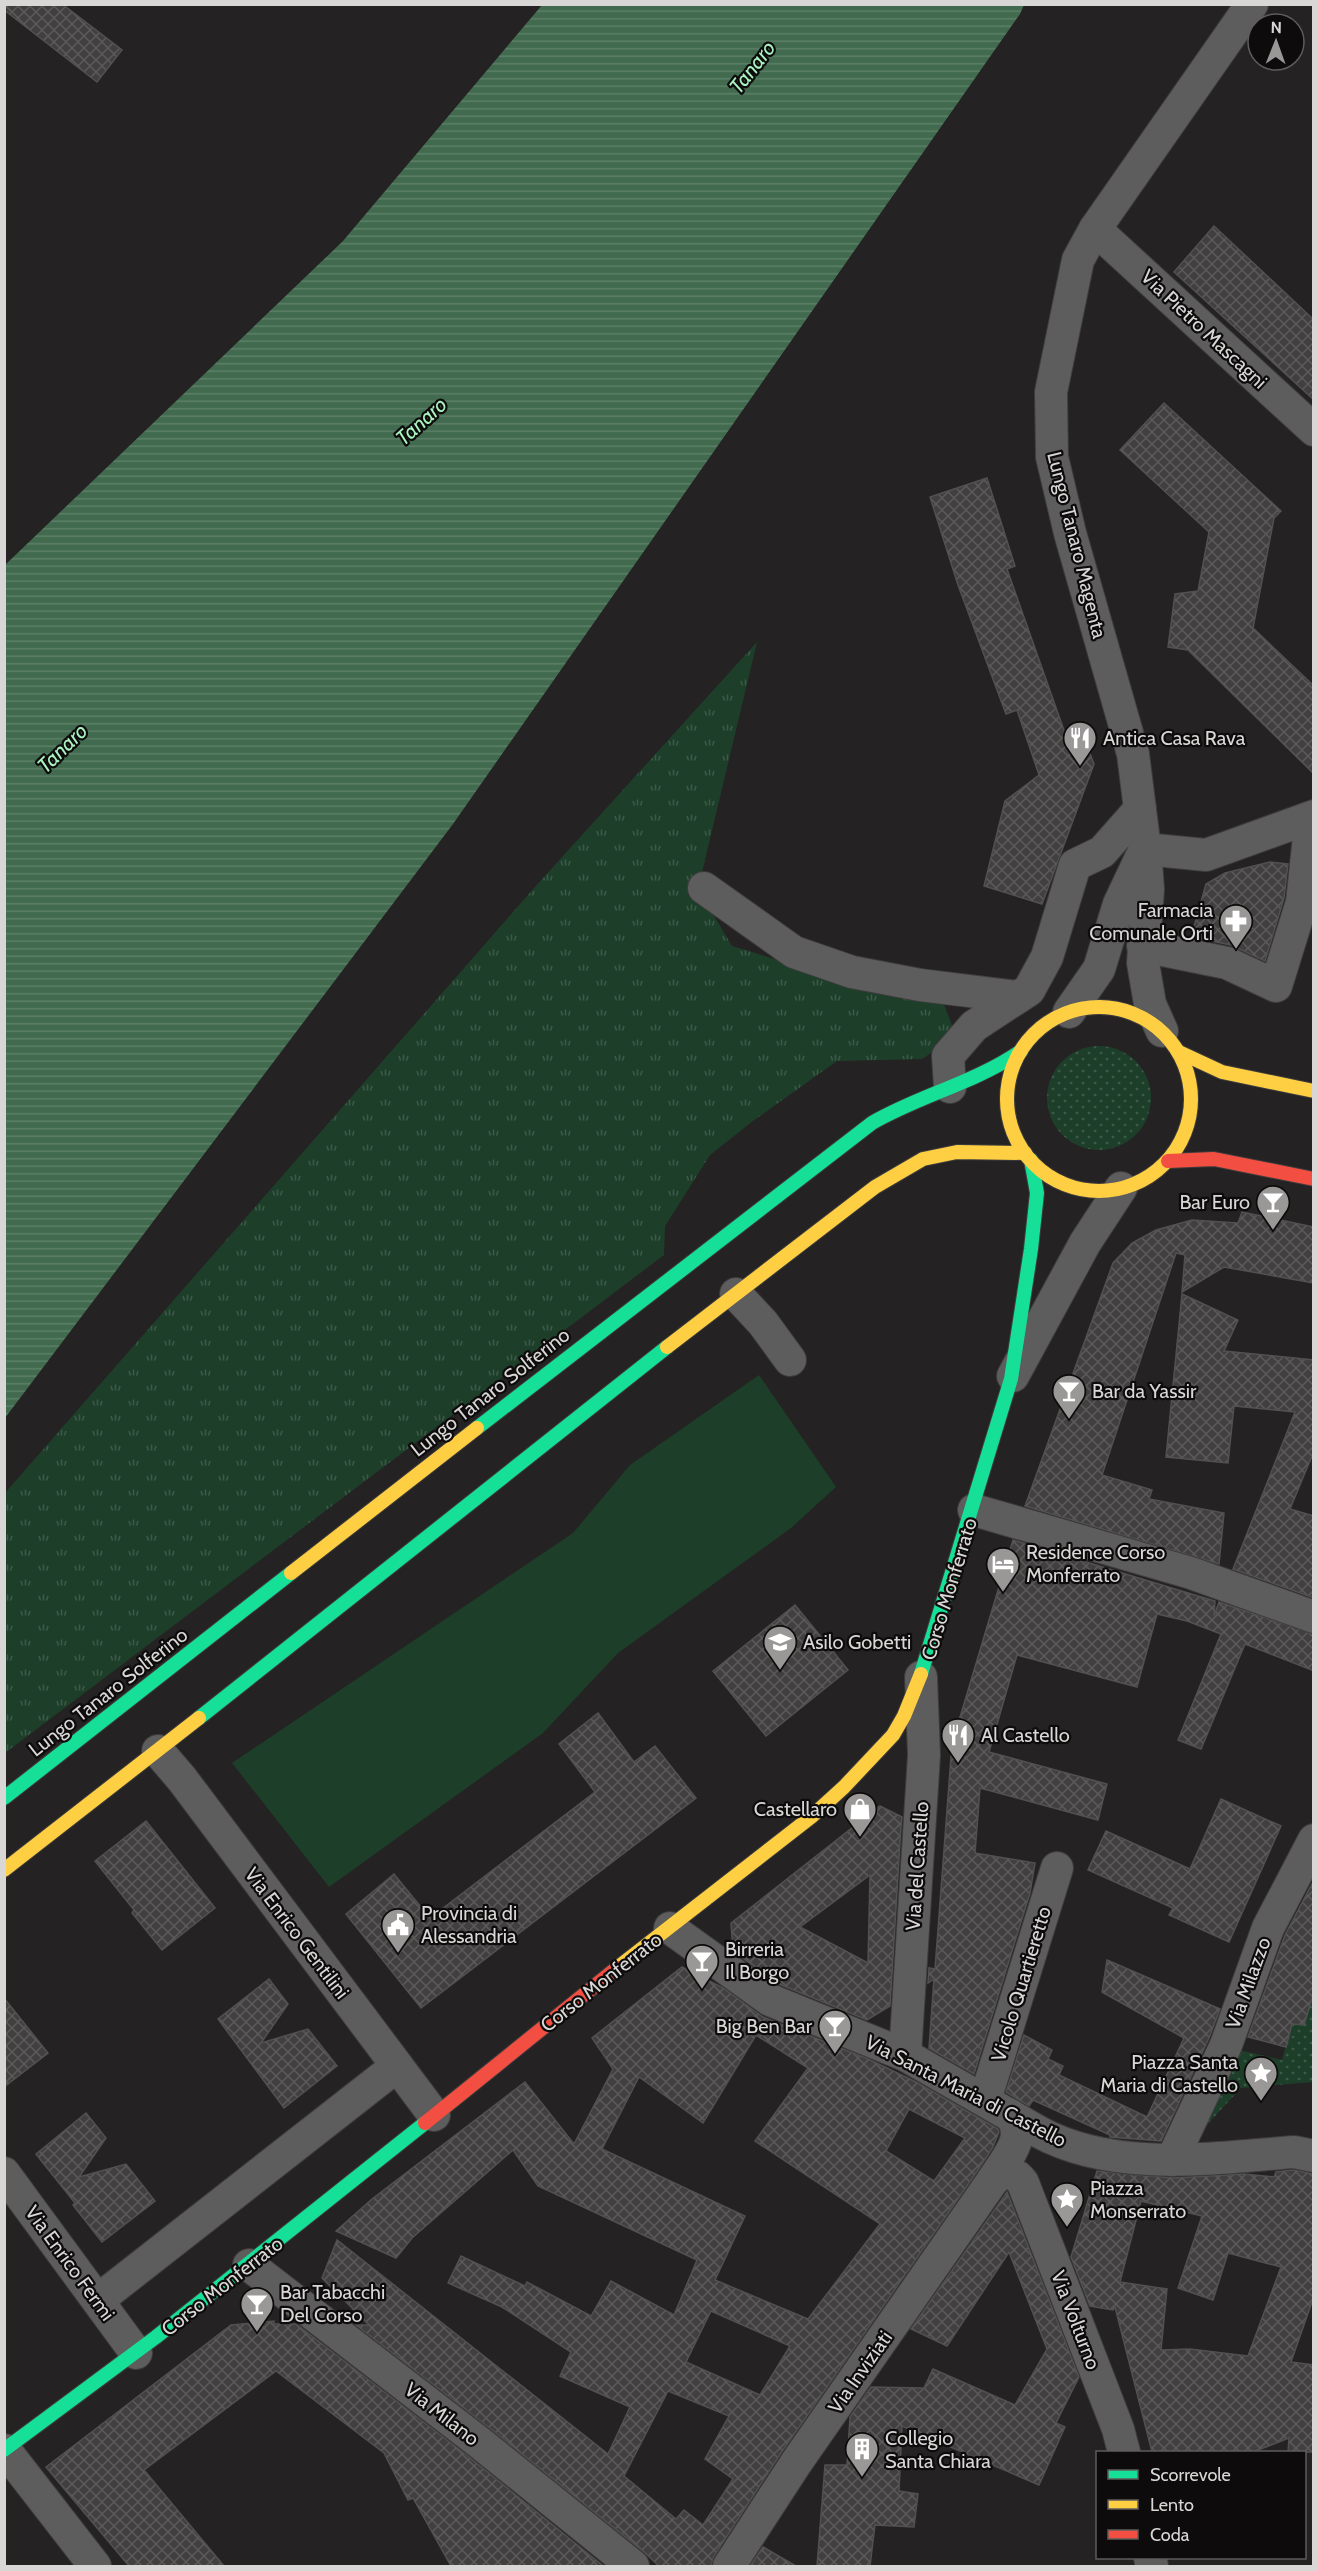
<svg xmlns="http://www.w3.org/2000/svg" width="1318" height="2571" viewBox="0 0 1318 2571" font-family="Cabin,sans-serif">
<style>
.grass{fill:url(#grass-dots)}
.park{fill:url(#park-tufts)}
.pitch{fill:#1d3f2a}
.water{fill:url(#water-rules)}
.building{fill:url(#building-cross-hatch);stroke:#525151;stroke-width:1.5;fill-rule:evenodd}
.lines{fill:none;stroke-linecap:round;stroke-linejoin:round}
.street-casing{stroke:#3e3c3c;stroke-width:34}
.fast-casing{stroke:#3e3c3c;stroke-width:16}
.slow-casing{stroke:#3e3c3c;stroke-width:16}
.jam-casing{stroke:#3e3c3c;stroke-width:16}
.street{stroke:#5e5d5d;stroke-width:32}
.fast{stroke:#16e098;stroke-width:14}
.slow{stroke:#ffcf43;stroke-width:14}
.jam{stroke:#f24e42;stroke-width:14}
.labels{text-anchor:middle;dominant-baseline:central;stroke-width:4.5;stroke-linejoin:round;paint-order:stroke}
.street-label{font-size:20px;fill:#d9d6d6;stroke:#0d0b0b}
.poi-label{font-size:20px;fill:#d9d6d6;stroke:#0d0b0b;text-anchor:start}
.water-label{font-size:21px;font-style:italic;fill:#aaf3c1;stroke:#0d0b0b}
</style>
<defs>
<pattern id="grass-dots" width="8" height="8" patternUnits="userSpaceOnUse" patternTransform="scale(1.5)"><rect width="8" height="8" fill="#1d3f2a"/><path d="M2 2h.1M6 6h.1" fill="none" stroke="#3d5a48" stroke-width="1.8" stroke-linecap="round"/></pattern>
<pattern id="park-tufts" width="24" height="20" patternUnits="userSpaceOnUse" patternTransform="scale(1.5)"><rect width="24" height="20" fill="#1d3f2a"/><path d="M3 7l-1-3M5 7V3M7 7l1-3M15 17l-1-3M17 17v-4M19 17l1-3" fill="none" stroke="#3d5a48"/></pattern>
<pattern id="water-rules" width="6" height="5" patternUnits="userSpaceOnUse" patternTransform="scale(1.5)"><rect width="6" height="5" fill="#416a4f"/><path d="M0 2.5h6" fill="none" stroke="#5c7f68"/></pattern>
<pattern id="building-cross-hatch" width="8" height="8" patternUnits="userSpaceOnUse" patternTransform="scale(1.5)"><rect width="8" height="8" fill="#413f3f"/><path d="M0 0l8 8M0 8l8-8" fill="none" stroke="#5c5a5a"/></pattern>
</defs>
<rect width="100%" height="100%" fill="#242222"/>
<!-- grass -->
<g class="grass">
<circle cx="1099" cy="1098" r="52"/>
<path d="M1313 1991V2082L1241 2088 1189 2144 1235 2049 1282 2060 1292 2024Z"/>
</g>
<!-- park -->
<path class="park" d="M757 642 698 889 732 946 824 974 942 999 956 1036 922 1059 837 1061 753 1121 710 1155 665 1226 664 1255 5 1753V1493L534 888Z"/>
<!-- pitch -->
<path class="pitch" d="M759 1375 836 1487 791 1528 618 1653 543 1733 329 1887 232 1763 573 1533 630 1465Z"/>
<!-- water -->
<path class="water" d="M542 5H1024L1020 14 453 824 5 1418V565L343 241Z"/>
<!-- building -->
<g class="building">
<path d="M4 4H62L122 50 97 82 4 10Z"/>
<path d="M1214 226 1314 320V400L1174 272Z"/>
<path d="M1164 403 1281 511 1274 518 1253 628 1314 686V774L1188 650 1168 647 1175 594 1198 591 1209 532 1120 450Z"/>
<path d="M987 478 1015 566 1007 569 1066 736 1082 733 1094 764 1042 904 984 886 1005 801 1039 775 1017 710 1006 714 958 585 930 497Z"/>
<path d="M1270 862 1288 864 1284 898 1265 961 1231 945 1191 937 1206 884 1225 873Z"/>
<path d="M1242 1212 1314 1227V1283L1224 1267 1182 1292 1185 1255 1176 1253 1102 1475 1152 1490 1149 1499 1224 1513 1219 1564 1025 1506 1113 1263 1132 1243 1156 1230 1192 1220 1238 1223Z"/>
<path d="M1182 1294 1238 1320 1224 1351 1314 1360V1451L1290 1509 1314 1516V1598L1233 1569 1295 1412 1234 1406 1228 1463 1166 1457Z"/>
<path d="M1013 1540 1215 1601 1214 1616 1219 1602 1314 1634V1671L1245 1644 1201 1749 1178 1740 1221 1634 1187 1621 1157 1614 1137 1687 1017 1655 989 1752 1107 1784 1098 1820 980 1788 975 1853 1035 1863 1030 1893 974 2074 929 2048 934 1979 928 1983 929 1968 935 1969 952 1744Z"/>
<path d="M795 1605 848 1670 766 1736 713 1671Z"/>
<path d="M598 1713 634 1762 655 1746 696 1798 421 2008 346 1914 394 1874 430 1918 595 1792 559 1744Z"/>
<path d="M1221 1799 1281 1826 1229 1942 1169 1915 1173 1908 1088 1870 1106 1831 1190 1869Z"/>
<path d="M880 1806 902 1817 901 1826 890 2006 867 2020 779 1984 733 1951 731 1923ZM870 1875 868 1963 800 1927Z"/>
<path d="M146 1821 215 1908 162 1950 132 1913 134 1910 95 1861Z"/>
<path d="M1314 1880V1992L1304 2025 1292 2024 1286 2047 1248 2037 1285 1935Z"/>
<path d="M1107 1960 1220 2009 1209 2038 1161 2141 1110 2137V2135L1033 2100 1029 2106 1006 2092 1024 2035 1052 2050 1048 2059 1063 2066 1059 2075 1147 2117 1184 2038 1102 1992Z"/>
<path d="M682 1967 723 1988 763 2017 868 2059 916 2082 998 2129 999 2132 993 2147 978 2170 781 2453 714 2556 711 2566H659L644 2552 491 2429 356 2325H369L322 2278 337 2240 608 2454 630 2407 560 2376 571 2352 502 2307 448 2283 461 2256 525 2286 527 2282 591 2316 611 2281 674 2315 697 2260 538 2186 513 2150 412 2238 396 2258 336 2231 372 2199 525 2082 574 2144 613 2069 592 2038ZM756 2035 808 2068 755 2141 880 2224 808 2319 715 2280 745 2216 602 2149 639 2077 703 2123ZM909 2109 965 2138 934 2181 886 2151ZM711 2311 790 2346 760 2395 686 2362ZM668 2391 729 2416 705 2459 733 2479 703 2525 684 2510 676 2519 624 2476Z"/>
<path d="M269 1979 288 2004 261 2043 308 2029 337 2066 284 2108 218 2019Z"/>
<path d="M4 1998 48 2053 4 2087Z"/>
<path d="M86 2113 106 2138 79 2177 126 2164 155 2201 102 2242 73 2205 75 2203 36 2154Z"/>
<path d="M1293 2170 1314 2174V2296L1291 2362 1314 2365V2452H1288L1289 2438 1253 2452H1152L1115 2307 1113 2310 1090 2306 1071 2257 1097 2171 1173 2178 1244 2174 1274 2177 1276 2172ZM1141 2201 1202 2216 1178 2288 1213 2300 1228 2253 1281 2267 1248 2356 1190 2349 1161 2350 1167 2289 1120 2282Z"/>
<path d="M1007 2192 1079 2377 1056 2423 1065 2427 1039 2485 902 2426 899 2491 918 2494 914 2527 875 2525 870 2566H817L825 2465H847L850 2417 871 2387 924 2388 933 2369 1015 2405 1047 2349 1009 2252 947 2346 911 2329Z"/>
<path d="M274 2321V2324H296L469 2457 602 2565 599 2566H451L413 2498 408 2500 384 2453 276 2371 144 2470 224 2566H129L46 2467 231 2325Z"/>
<path d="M763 2547 796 2566H750Z"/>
</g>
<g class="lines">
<!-- street casing -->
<g class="street-casing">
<g id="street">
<path d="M1252 4 1095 229 1078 260 1051 392 1052 457 1070 533 1133 754 1145 849 1206 855 1314 816"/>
<path d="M1095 229 1314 430"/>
<path d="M704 888 794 952 852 972 920 985 1018 997"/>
<path d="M1143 946 1227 963 1276 986 1302 902 1311 818"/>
<path d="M1069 1012 1099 969 1119 904 1145 849 1148 889 1143 963 1150 1004 1162 1031"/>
<path d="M950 1087 948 1056 974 1026 1029 990 1047 957 1075 865 1102 852 1140 809"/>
<path d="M736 1294 763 1323 790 1360"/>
<path d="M1013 1376 1085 1243 1121 1188"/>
<path d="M974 1510 1191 1573 1314 1617"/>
<path d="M158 1751 182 1779 434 2115"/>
<path d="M670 1928 770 2000 905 2055 1039 2132C1114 2173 1213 2158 1294 2152L1314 2156"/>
<path d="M905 2055 924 1755 921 1677"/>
<path d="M985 2100 1057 1868"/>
<path d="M1172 2160 1226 2045 1268 1928 1314 1840"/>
<path d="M4 2173 136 2353"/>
<path d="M993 2180C1003 2170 1015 2171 1023 2183L1118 2429 1124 2452"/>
<path d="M249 2265 480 2443 633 2566"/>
<path d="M98 2300 397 2066"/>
<path d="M5 2450 95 2566"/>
<path d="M1150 2558 1152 2566"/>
<path d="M729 2566 796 2463 993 2180C1005 2160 1029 2136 1010 2115"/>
</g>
</g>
<!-- fast casing -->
<g class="fast-casing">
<g id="fast">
<path d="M477 1428 872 1123C920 1095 975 1083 1021 1051"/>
<path d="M921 1674 1011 1379 1031 1249 1037 1193 1031 1160"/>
<path d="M199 1718 667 1347"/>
<path d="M4 1798 291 1573"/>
<path d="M4 2450 156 2337 425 2123"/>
</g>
</g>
<!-- slow casing -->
<g class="slow-casing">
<g id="slow">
<circle cx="1099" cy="1099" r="92"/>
<path d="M1179 1052 1222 1072 1314 1091"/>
<path d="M667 1347 875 1187 923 1159 957 1152 1025 1153"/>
<path d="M291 1573 477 1428"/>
<path d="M4 1870 199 1718"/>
<path d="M617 1968 811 1817 844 1787 893 1735 904 1716 921 1674"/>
</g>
</g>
<!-- jam casing -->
<g class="jam-casing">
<g id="jam">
<path d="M1168 1161 1214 1159 1314 1179"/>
<path d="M425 2123 617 1968"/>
</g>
</g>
<!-- street -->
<use href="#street" class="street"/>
<!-- fast -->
<use href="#fast" class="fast"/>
<!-- slow -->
<use href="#slow" class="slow"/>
<!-- jam -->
<use href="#jam" class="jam"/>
</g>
<!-- icons -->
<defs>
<g id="restaurant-pin" transform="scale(1.725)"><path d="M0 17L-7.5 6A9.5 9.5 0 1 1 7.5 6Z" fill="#9a9797" stroke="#0d0b0b"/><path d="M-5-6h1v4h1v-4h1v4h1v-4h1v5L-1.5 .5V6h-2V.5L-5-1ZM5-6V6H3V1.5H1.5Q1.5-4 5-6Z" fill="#fff"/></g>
<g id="pharmacy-pin" transform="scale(1.725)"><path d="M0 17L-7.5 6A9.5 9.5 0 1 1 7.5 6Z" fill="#9a9797" stroke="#0d0b0b"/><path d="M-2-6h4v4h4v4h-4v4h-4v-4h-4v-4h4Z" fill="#fff"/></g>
<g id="bar-pin" transform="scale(1.725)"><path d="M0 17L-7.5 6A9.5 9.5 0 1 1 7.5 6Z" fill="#9a9797" stroke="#0d0b0b"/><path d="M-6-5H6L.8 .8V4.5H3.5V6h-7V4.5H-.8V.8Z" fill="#fff"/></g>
<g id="hotel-pin" transform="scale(1.725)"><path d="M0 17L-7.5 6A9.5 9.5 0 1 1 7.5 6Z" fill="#9a9797" stroke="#0d0b0b"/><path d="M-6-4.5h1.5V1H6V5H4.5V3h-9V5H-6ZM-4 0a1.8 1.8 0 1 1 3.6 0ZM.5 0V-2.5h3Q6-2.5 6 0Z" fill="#fff"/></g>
<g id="school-pin" transform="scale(1.725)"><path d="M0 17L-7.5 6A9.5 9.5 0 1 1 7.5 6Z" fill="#9a9797" stroke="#0d0b0b"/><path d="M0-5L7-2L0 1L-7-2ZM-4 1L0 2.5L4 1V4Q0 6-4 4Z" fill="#fff"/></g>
<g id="shop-pin" transform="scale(1.725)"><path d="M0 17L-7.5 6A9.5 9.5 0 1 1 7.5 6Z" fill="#9a9797" stroke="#0d0b0b"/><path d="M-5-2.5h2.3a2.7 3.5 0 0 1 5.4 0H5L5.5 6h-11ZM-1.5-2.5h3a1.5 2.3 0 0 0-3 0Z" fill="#fff"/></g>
<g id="civic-pin" transform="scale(1.725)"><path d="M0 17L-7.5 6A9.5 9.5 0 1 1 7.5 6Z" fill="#9a9797" stroke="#0d0b0b"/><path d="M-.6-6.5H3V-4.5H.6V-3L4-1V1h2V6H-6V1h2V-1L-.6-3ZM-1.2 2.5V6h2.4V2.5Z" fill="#fff"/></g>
<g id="sight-pin" transform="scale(1.725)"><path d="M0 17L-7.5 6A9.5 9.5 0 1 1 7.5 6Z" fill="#9a9797" stroke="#0d0b0b"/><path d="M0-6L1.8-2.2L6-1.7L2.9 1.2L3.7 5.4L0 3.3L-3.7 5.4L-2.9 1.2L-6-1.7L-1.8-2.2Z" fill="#fff"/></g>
<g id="building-pin" transform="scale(1.725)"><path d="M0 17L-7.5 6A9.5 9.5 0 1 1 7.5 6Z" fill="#9a9797" stroke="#0d0b0b"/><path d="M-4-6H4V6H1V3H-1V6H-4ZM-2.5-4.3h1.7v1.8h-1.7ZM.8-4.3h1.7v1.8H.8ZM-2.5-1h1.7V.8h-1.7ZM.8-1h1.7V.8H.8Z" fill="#fff"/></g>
</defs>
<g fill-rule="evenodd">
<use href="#restaurant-pin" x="1080" y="738"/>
<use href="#pharmacy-pin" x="1236" y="921"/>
<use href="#bar-pin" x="1273" y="1202"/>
<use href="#bar-pin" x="1069" y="1391"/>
<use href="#hotel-pin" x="1003" y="1564"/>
<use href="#school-pin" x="780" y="1642"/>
<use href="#restaurant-pin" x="958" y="1735"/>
<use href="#shop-pin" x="860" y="1809"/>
<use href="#civic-pin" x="398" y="1925"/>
<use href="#bar-pin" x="702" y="1961"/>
<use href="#bar-pin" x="835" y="2026"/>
<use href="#sight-pin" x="1261" y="2073"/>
<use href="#sight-pin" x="1067" y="2199"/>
<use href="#bar-pin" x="257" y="2304"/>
<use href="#building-pin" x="862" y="2449"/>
</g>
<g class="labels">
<!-- street labels -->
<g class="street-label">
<text transform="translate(1204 329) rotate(43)">Via Pietro Mascagni</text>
<text transform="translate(1077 545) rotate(76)">Lungo Tanaro Magenta</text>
<text transform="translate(490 1392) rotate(-38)">Lungo Tanaro Solferino</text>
<text transform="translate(949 1589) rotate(-73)">Corso Monferrato</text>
<text transform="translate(108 1692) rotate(-38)">Lungo Tanaro Solferino</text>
<text transform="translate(917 1866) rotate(-86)">Via del Castello</text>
<text transform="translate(297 1933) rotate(53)">Via Enrico Gentilini</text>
<text transform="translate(601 1982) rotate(-38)">Corso Monferrato</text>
<text transform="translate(1248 1983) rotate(-70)">Via Milazzo</text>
<text transform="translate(1021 1984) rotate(-73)">Vicolo Quartieretto</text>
<text transform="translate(966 2091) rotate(27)">Via Santa Maria di Castello</text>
<text transform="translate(70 2263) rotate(54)">Via Enrico Fermi</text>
<text transform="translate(222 2286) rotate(-38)">Corso Monferrato</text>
<text transform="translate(1076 2320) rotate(69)">Via Volturno</text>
<text transform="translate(860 2372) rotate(-55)">Via Inviziati</text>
<text transform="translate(442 2414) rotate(38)">Via Milano</text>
</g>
<!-- poi labels -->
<g class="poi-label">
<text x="1103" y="738">Antica Casa Rava</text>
<text x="1213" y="910" text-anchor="end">Farmacia<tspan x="1213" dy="23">Comunale Orti</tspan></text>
<text x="1250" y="1202" text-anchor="end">Bar Euro</text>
<text x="1092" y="1391">Bar da Yassir</text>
<text x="1026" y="1552">Residence Corso<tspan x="1026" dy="23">Monferrato</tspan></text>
<text x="803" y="1642">Asilo Gobetti</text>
<text x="981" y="1735">Al Castello</text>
<text x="837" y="1809" text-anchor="end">Castellaro</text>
<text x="421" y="1913">Provincia di<tspan x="421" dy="23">Alessandria</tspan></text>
<text x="725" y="1949">Birreria<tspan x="725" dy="23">Il Borgo</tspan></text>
<text x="812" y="2026" text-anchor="end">Big Ben Bar</text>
<text x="1238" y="2062" text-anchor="end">Piazza Santa<tspan x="1238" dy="23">Maria di Castello</tspan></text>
<text x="1090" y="2188">Piazza<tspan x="1090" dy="23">Monserrato</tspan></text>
<text x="280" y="2292">Bar Tabacchi<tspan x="280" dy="23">Del Corso</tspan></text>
<text x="885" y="2438">Collegio<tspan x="885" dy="23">Santa Chiara</tspan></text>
</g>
<!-- water labels -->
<g class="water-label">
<text transform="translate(752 67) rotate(-52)">Tanaro</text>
<text transform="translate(421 421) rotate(-42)">Tanaro</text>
<text transform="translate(62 748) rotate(-44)">Tanaro</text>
</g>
</g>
<!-- border -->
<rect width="1318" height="2571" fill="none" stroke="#d9d6d6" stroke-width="12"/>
<!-- legend -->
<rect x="1096" y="2451" width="210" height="108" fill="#0d0b0b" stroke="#5f5c5c" stroke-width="1.5"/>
<rect x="1108" y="2470" width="30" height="9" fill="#16e098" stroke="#5f5c5c" stroke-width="1.5"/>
<text x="1150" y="2481" font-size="18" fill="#d9d6d6">Scorrevole</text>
<rect x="1108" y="2500" width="30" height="9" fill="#ffcf43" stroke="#5f5c5c" stroke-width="1.5"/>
<text x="1150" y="2511" font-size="18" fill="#d9d6d6">Lento</text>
<rect x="1108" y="2530" width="30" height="9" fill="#f24e42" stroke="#5f5c5c" stroke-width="1.5"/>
<text x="1150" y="2541" font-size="18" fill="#d9d6d6">Coda</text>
<!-- north arrow -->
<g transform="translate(1276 42) rotate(1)"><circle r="28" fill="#0d0b0b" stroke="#5f5c5c" stroke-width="1.5"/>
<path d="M0-4.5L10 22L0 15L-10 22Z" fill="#9a9797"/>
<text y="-9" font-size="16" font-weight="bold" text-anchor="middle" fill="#d9d6d6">N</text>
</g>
</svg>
